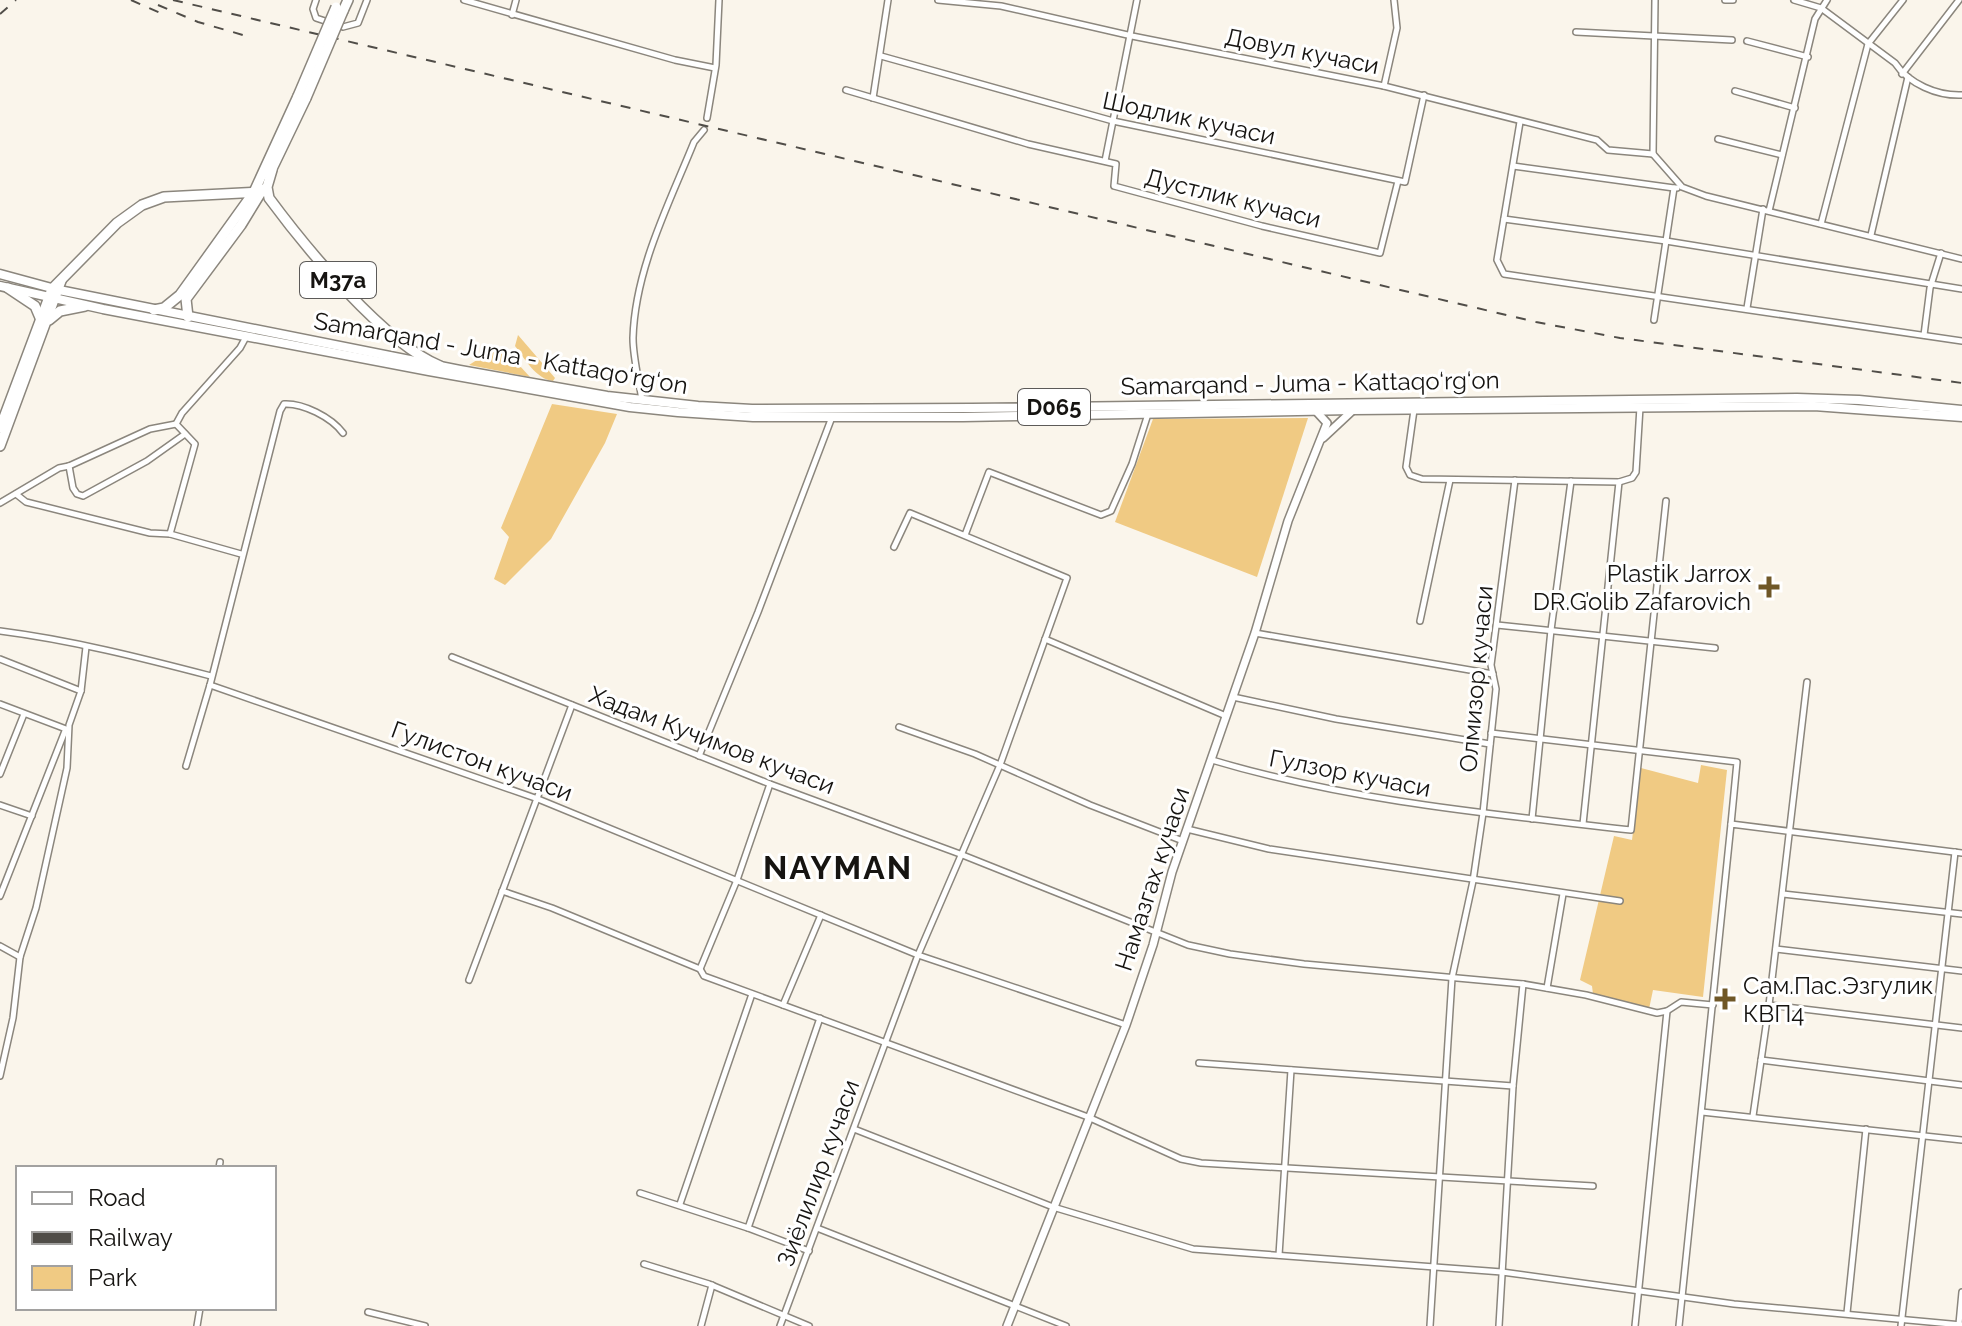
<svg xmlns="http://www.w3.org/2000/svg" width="1962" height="1326" viewBox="0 0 1962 1326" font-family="Raleway,sans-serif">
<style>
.green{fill:#f0ca83}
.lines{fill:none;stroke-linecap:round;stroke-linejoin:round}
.street-casing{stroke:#8b867d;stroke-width:8}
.secondary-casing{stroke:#8b867d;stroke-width:10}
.primary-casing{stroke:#8b867d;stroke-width:11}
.highway-casing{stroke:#8b867d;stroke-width:12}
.street{stroke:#fff;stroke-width:5}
.secondary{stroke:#fff;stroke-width:7}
.primary{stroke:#fff;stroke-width:8}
.highway{stroke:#fff;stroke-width:9}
.rail{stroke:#504d48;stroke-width:2;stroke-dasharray:10 10;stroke-linecap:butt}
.highway-bridge-casing{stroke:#8b867d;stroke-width:12;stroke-linecap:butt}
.highway-bridge{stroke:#fff;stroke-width:9}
.poi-dot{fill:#6f5727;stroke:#fff;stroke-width:3}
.labels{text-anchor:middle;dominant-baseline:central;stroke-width:6;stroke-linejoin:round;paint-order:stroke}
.shield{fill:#fff;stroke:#5c5a58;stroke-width:2}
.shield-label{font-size:22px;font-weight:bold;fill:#161411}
.street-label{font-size:24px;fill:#161411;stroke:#fff}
.poi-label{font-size:24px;fill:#161411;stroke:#fff;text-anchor:end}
.district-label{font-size:32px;font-weight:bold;letter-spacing:2px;fill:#161411;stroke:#fff}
</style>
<rect width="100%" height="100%" fill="#faf5eb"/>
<!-- green -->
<g class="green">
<path d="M518 335 555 378 553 381C536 379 525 359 515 346Z"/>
<path d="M494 349 507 352 530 377 469 365Z"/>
<path d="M552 404 617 414 605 443 551 539 505 585 494 579 509 537 501 528Z"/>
<path d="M1308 418 1257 577 1115 522 1153 419Z"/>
<path d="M1701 765 1727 770 1703 997 1653 990 1649 1009 1593 994 1592 986 1580 980 1614 836 1632 840 1641 768 1698 783Z"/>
</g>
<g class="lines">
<!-- street casing -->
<g class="street-casing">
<g id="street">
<path d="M316 0 313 9 316 18 343 27 358 23 367 0"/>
<path d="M464 0 675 60 715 68"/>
<path d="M938 0 1001 6 1132 36 1384 86 1597 140 1608 150 1653 154"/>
<path d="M1725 0H1733"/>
<path d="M1794 0 1821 8 1895 63C1909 84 1937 96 1962 95"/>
<path d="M512 15 516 0"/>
<path d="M1576 32 1732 40"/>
<path d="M1747 41 1808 57"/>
<path d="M881 56 1113 121 1405 182 1424 95"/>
<path d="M1902 74 1959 0"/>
<path d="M1384 86 1397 28 1394 0"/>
<path d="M846 90 1028 144 1116 164 1114 186 1262 226 1380 253 1398 181"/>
<path d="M1735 91 1795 108"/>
<path d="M873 98 888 0"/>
<path d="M707 118 716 65 719 0"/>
<path d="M1520 122 1497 260 1504 274 1962 341"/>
<path d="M1718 139 1782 155"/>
<path d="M1653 154 1682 187 1706 196 1962 259"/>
<path d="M1653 154 1655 0"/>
<path d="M1105 161 1137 0"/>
<path d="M1513 166 1674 188"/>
<path d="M1769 211 1815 19 1827 0"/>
<path d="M1504 219 1666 241 1962 289"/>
<path d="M1821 224 1868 44 1903 0"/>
<path d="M1871 235 1908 77"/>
<path d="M1747 308 1763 209"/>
<path d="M1654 320 1674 188H1677"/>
<path d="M1924 335 1930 288 1941 253"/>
<path d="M642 400C639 380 633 358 633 338 635 269 669 204 694 142L704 130"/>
<path d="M1414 410 1406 467 1410 475 1422 479 1619 482 1632 478 1636 472 1640 407"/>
<path d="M69 466 73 488 77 494 83 496 147 461 185 434"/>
<path d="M16 494 26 502 150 533 170 534 241 554"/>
<path d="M0 503 59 468 69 466 150 429 176 424"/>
<path d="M170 534 195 444 176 424 182 413 240 348 246 337"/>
<path d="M965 535 989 472 1101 515 1111 511 1132 464 1148 414"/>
<path d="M1420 621 1450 480"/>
<path d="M1497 625 1715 648"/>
<path d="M0 631C71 640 142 658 211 676"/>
<path d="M1255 633 1493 674"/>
<path d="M1045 639 1226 716"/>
<path d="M452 657 770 784 960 854 1188 945 1230 954 1304 964 1523 984 1586 995 1657 1013 1667 1011 1681 1002 1713 1005"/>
<path d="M0 659 81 691"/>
<path d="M210 685 538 799 918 955 1126 1025"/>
<path d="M1233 697 1336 719 1490 744"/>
<path d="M0 704 66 729"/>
<path d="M899 727 975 754 1090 805 1183 841"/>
<path d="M1491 733 1737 762 1731 824"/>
<path d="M699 756 758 612 832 417"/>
<path d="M1212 760C1349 801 1490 814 1631 830L1666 501"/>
<path d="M186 766 210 685 280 411 284 404C303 403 331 417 343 433"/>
<path d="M0 774 24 714"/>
<path d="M0 805 32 816"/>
<path d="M1532 819 1551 630 1571 481"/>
<path d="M1583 824 1619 482"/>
<path d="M1187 829 1269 849 1620 901"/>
<path d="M502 891 552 908 700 969 704 976 1088 1117 1181 1159 1201 1163 1593 1186"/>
<path d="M1783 894 1962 914"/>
<path d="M0 896 65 731"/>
<path d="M0 946 20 957"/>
<path d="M1776 949 1962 971"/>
<path d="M700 969 737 880 770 784"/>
<path d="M469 980 572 705"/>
<path d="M1547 988 1563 894"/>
<path d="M783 1005 821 915"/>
<path d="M1769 1005 1962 1028"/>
<path d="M1761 1060 1962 1085"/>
<path d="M1199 1063 1513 1086"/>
<path d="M0 1076 13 1018 20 957 36 908 67 768 69 725 81 691 86 647"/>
<path d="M1702 1112 1962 1140"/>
<path d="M1753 1116 1769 1005 1807 682"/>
<path d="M854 1129 1053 1207 1193 1249 1502 1272 1734 1304 1962 1325"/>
<path d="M219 1168 220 1162"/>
<path d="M640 1193 748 1228 820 1018"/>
<path d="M680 1204 752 994"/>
<path d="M748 1228 809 1251"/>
<path d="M817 1228 1066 1326"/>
<path d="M1279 1255 1291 1070"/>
<path d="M644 1264 709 1284 809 1326"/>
<path d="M368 1312 425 1326"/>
<path d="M1847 1313 1866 1129"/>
<path d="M1959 1324 1962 1292"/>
<path d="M197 1326 200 1308"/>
<path d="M701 1326 712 1285"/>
<path d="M780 1326 918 955 1000 765 1067 578 910 513 894 547"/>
<path d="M1430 1326 1452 978 1473 881 1483 813 1496 689 1491 665 1515 480"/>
<path d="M1499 1326 1513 1086 1523 984"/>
<path d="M1635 1326 1667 1011"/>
<path d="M1679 1326 1731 824 1962 853"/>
<path d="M1901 1326 1955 852"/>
</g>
</g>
<!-- secondary casing -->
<g class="secondary-casing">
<g id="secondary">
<path d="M1323 438 1353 410"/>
<path d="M1007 1326 1126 1025 1153 945 1172 872 1255 633 1288 521 1327 423 1316 411"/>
</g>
</g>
<!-- primary casing -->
<g class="primary-casing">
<g id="primary">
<path d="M0 274 59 290 460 370 607 396 698 406 752 409 972 408 1797 398 1859 400 1962 410"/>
<path d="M0 286 103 309 429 371 630 407 678 412 753 417H963L1353 410 1814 406 1962 417"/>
</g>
</g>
<!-- highway casing -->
<g class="highway-casing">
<g id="highway">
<path d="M343 11 348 0"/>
<path d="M272 170 267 187 269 198C306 248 384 343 440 366"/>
<path d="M269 175 306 98"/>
<path d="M8 288 35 306 41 320"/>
<path d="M154 310 164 308 180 295 254 192 298 96"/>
<path d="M188 317 186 299 241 225 263 189"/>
<path d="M49 320 60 311 85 306"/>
<path d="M0 428 52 289 117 223 142 205 164 197 262 192"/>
<path d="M0 446 61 281"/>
</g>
</g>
<!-- street -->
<use href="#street" class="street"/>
<!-- secondary -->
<use href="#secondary" class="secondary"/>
<!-- primary -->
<use href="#primary" class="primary"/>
<!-- highway -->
<use href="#highway" class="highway"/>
<!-- rail -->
<g class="rail">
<path d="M131 0 167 16"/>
<path d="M173 0 1536 322 1620 338 1962 383"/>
<path d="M158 5 198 22 243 35"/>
<path d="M0 14 16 0"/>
</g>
<!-- highway-bridge casing -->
<g class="highway-bridge-casing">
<g id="highway-bridge">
<path d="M298 96 336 7"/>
<path d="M306 98 343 11"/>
</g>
</g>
<!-- highway-bridge -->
<use href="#highway-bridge" class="highway-bridge"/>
</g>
<!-- markers -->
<g class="poi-dot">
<path d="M1765 575h8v8h8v8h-8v8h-8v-8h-8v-8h8z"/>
<path d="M1721 987h8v8h8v8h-8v8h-8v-8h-8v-8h8z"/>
</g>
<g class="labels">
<!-- shield labels -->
<g class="shield">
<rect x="300" y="262" width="76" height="36" rx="6"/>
<rect x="1018" y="389" width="72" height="36" rx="6"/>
</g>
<g class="shield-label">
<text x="338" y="280">M37a</text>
<text x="1054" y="407">D065</text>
</g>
<!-- street labels -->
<g class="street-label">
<text transform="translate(1302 51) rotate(11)">Довул кучаси</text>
<text transform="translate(1189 118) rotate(12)">Шодлик кучаси</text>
<text transform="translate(1233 198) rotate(14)">Дустлик кучаси</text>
<text transform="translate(501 353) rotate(10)">Samarqand - Juma - Kattaqo‘rg‘on</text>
<text transform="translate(1310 383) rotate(-1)">Samarqand - Juma - Kattaqo‘rg‘on</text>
<text transform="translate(1476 679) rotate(-85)">Олмизор кучаси</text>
<text transform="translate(712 740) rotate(21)">Хадам Кучимов кучаси</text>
<text transform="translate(482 761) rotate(20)">Гулистон кучаси</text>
<text transform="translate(1350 773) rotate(11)">Гулзор кучаси</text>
<text transform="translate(1152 879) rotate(-72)">Намазгах кучаси</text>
<text transform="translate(818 1173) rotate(-70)">Зиёлилир кучаси</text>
</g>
<!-- poi labels -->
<g class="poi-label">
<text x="1751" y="573">Plastik Jarrox<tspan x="1751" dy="28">DR.G’olib Zafarovich</tspan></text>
<text x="1743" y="985" text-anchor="start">Сам.Пас.Эзгулик<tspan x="1743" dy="28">КВП4</tspan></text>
</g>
<!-- district labels -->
<g class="district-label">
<text x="838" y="867">NAYMAN</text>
</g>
</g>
<!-- legend -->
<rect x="16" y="1166" width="260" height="144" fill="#ffffff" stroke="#a2a1a0" stroke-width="2"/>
<rect x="32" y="1192" width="40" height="12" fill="#ffffff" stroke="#a2a1a0" stroke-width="2"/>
<text x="88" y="1206" font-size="24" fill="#161411">Road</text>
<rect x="32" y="1232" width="40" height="12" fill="#504d48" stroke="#a2a1a0" stroke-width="2"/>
<text x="88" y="1246" font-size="24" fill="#161411">Railway</text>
<rect x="32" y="1266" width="40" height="24" fill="#f0ca83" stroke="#a2a1a0" stroke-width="2"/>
<text x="88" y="1286" font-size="24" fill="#161411">Park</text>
</svg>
